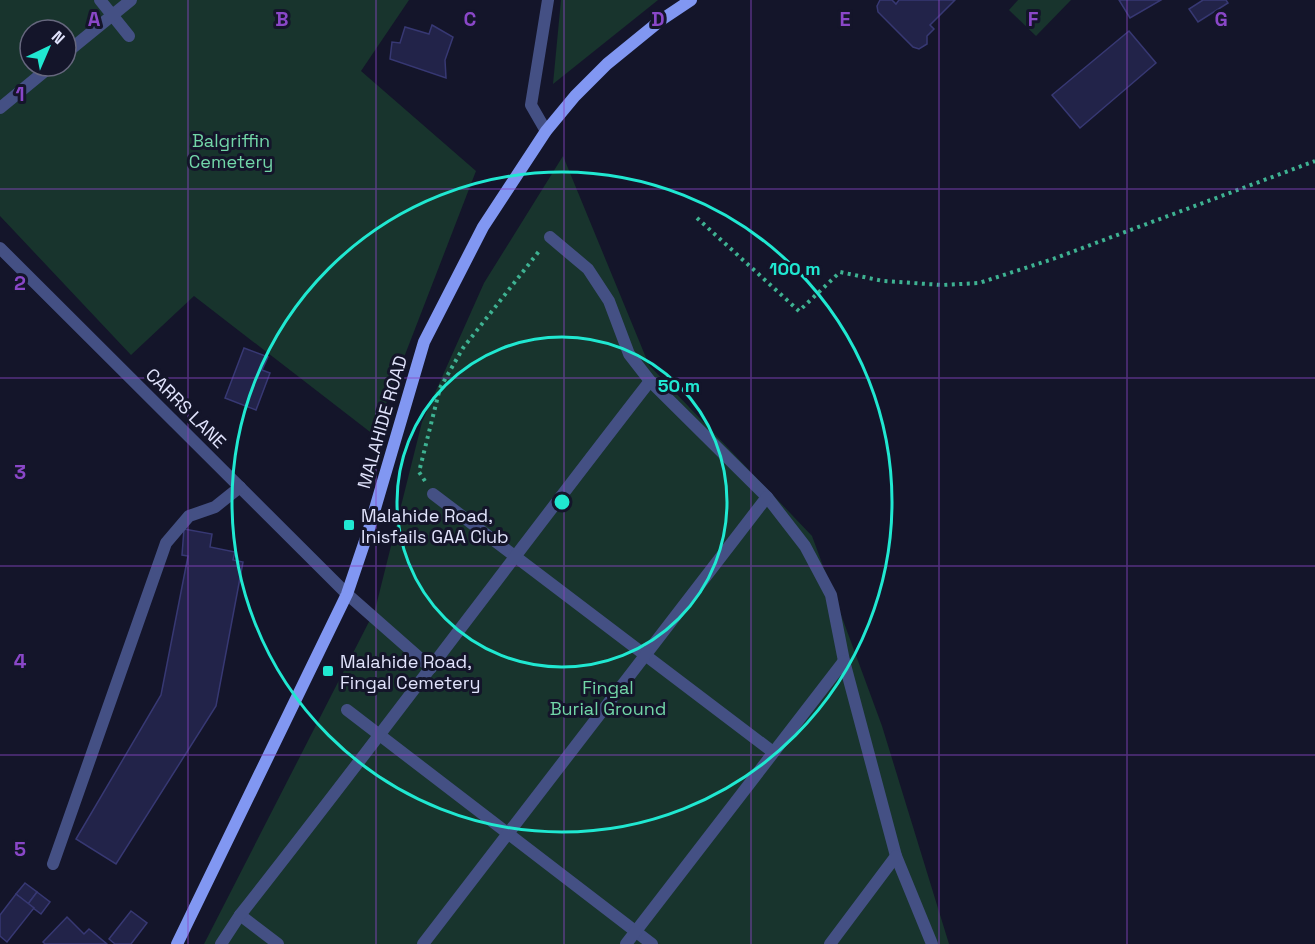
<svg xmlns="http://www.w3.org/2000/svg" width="1315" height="944" viewBox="0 0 1315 944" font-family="'Space Grotesk',sans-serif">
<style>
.green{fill:#18342d;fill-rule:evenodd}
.building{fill:#222349;stroke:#373873;stroke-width:1.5}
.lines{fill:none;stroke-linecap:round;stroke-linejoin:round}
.path{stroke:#3eb292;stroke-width:4;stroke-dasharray:3 4.5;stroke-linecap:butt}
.service{stroke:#445084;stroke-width:12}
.minor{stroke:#445084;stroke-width:12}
.secondary{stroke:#8197f2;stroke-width:12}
.grid{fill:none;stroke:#8a47c8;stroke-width:1.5;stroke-opacity:0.55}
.ring{fill:none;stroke:#20e8d1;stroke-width:3}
.poi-dot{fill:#20e8d1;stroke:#14152a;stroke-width:2}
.labels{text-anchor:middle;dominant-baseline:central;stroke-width:6;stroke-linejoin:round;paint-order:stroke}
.park-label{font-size:18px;fill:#72d6a8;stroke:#14152a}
.street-label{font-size:18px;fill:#e1e3fc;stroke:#14152a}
.poi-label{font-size:18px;fill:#e1e3fc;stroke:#14152a;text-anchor:start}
.grid-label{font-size:20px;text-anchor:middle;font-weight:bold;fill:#8a47c8;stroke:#14152a;stroke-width:6;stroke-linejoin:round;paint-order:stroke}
.centre{fill:#20e8d1;stroke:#14152a;stroke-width:3}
.ring-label{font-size:18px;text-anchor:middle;font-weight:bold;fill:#20e8d1;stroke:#14152a;stroke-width:6;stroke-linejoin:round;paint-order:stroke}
</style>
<rect width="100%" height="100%" fill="#14152a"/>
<!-- green -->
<g class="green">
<path d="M0 0H409L361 71 476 171 374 435 194 296 131 355 0 216ZM30 30H66V66H30Z"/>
<path d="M561 0H658L553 84Z"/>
<path d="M1018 0H1071L1036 36 1009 10Z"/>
<path d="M563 156 649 365 812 536 882 726 949 944H204L375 610 422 422 484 283Z"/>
</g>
<!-- building -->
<g class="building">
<path d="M880 0H892L896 4 899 0H955L930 25 934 29 927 36V44L919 49 913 47 878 12 877 6Z"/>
<path d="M1119 0H1161L1130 18Z"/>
<path d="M1203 0H1226L1228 3 1198 22 1189 9Z"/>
<path d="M432 25 453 37 445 60 446 78 390 59 392 42 400 43 405 27 429 34Z"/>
<path d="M1129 31 1156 63 1080 128 1052 95Z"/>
<path d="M244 348 268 357 262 370 270 373 256 410 225 398Z"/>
<path d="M184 529 212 534 210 547 235 552 233 560 243 562 216 706 116 864 76 839 161 695 188 556 182 555Z"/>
<path d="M25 883 37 892 28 904 16 894Z"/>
<path d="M37 892 50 902 41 914 28 904Z"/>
<path d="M16 894 34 908 7 942 0 936V915Z"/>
<path d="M131 911 147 923 131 944H115L109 939Z"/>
<path d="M67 917 84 934 89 929 107 944H45L43 942Z"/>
</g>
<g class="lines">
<!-- path -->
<g class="path">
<path d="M697 218 799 311 840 272 883 281 942 285 979 283 1053 259 1315 161"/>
<path d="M425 481 419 472 440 388 463 348 540 250"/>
</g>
<!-- service -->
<g class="service">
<path d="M100 0 129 36"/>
<path d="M66 53 131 0"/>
<path d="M0 108 51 66"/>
<path d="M550 237 588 269 609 301 629 354 650 381 767 497 805 546 831 595 844 661 896 856 932 944"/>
<path d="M433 494 773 752"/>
<path d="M347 594 431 668"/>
<path d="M347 710 652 944"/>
<path d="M240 915 278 944"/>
<path d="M221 944 240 915C379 739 512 558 650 381"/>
<path d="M423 944 767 497"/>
<path d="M626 944 844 661"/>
<path d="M830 944 896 856"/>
</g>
<!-- minor -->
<g class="minor">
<path d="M546 131 531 105 548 0"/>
<path d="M0 248 347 594"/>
<path d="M53 864 166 543 189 516 215 507 240 487"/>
</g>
<!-- secondary -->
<path class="secondary" d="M177 944 347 594 369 529 424 342 483 227 546 131 575 96 607 64 661 20 691 0"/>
</g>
<!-- grid -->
<path class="grid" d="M188 0V944M376 0V944M564 0V944M751 0V944M939 0V944M1127 0V944M0 189H1315M0 378H1315M0 566H1315M0 755H1315"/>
<!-- distance rings -->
<g class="ring">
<circle cx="562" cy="502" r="165"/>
<circle cx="562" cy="502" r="330"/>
</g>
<!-- markers -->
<g class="poi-dot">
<rect x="343" y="519" width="12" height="12" rx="3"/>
<rect x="322" y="665" width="12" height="12" rx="3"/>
</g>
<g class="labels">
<!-- park labels -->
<g class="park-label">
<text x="231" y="140">Balgriffin<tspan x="231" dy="21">Cemetery</tspan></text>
<text x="608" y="687">Fingal<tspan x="608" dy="21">Burial Ground</tspan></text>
</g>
<!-- street labels -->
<g class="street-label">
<text transform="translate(186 408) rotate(45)">CARRS LANE</text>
<text transform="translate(382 422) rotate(-74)">MALAHIDE ROAD</text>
</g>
<!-- poi labels -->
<g class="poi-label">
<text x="361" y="515">Malahide Road,<tspan x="361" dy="21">Inisfails GAA Club</tspan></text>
<text x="340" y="661">Malahide Road,<tspan x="340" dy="21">Fingal Cemetery</tspan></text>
</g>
</g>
<g class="grid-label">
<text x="94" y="26">A</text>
<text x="282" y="26">B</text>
<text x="470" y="26">C</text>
<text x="658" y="26">D</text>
<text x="845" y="26">E</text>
<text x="1033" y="26">F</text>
<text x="1221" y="26">G</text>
<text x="20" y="101">1</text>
<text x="20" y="290">2</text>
<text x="20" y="479">3</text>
<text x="20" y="668">4</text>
<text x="20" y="856">5</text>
</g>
<circle cx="562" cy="502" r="9" class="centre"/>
<g class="ring-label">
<text x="795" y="275">100 m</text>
<text x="679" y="392">50 m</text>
</g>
<!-- north arrow -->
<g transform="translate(48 48) rotate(44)"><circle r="28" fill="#14152a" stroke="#66677e" stroke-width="1.5"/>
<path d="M0-4.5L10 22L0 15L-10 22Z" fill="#20e8d1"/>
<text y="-9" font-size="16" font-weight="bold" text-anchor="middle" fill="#e1e3fc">N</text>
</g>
</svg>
